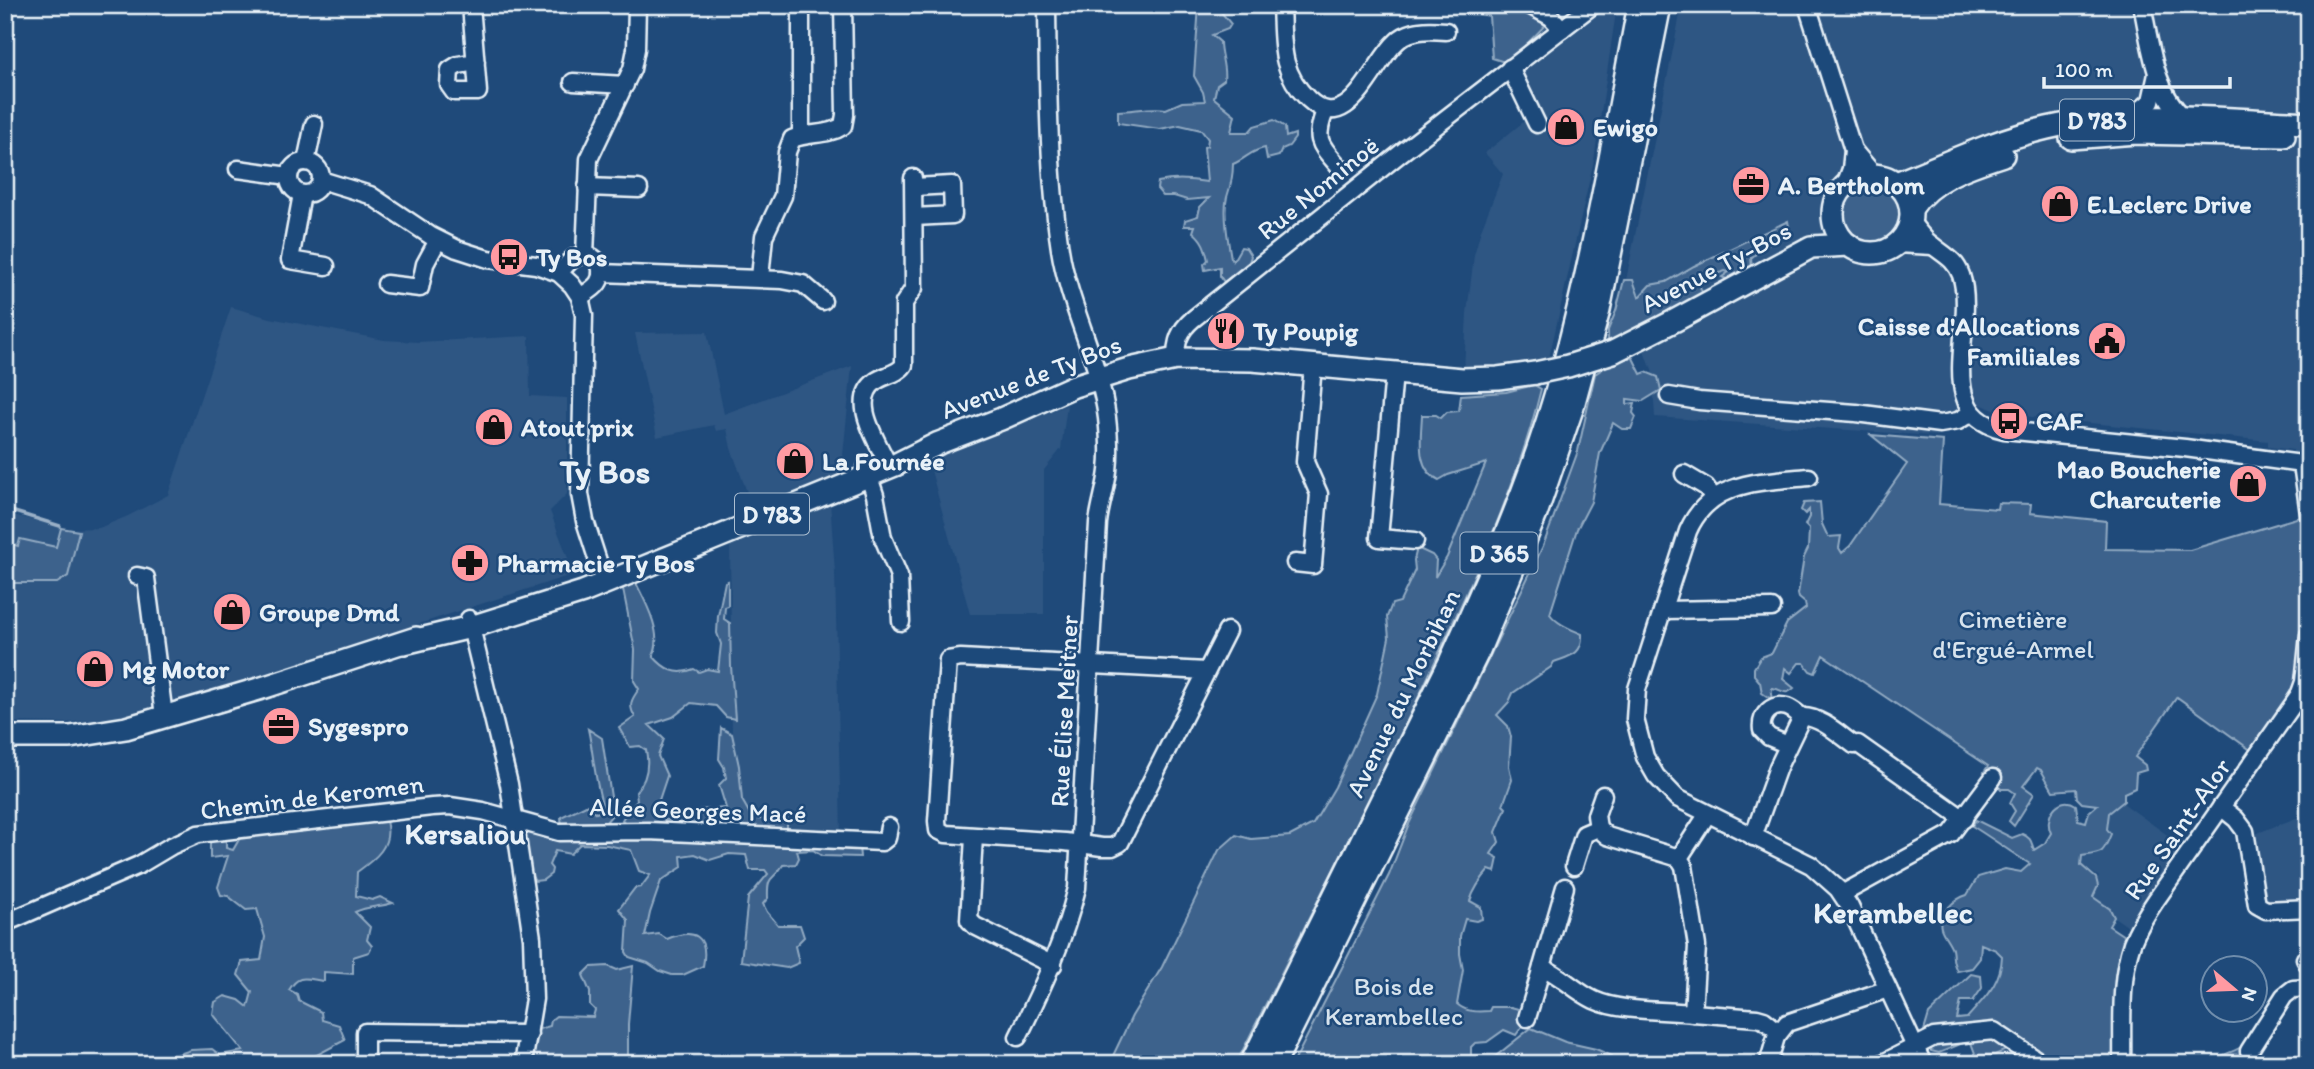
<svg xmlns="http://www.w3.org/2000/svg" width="2314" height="1069" viewBox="0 0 2314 1069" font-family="Itim,sans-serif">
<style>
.built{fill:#2e5683}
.green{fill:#3c628c;stroke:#92aac2;stroke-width:2}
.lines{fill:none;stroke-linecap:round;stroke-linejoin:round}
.stream{stroke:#9ab0c7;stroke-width:3.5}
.minor-casing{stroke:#e8f1f8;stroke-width:21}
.major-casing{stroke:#e8f1f8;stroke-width:26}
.highway-casing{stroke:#e8f1f8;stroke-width:28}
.minor{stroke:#1f4a7a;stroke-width:16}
.major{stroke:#1f4a7a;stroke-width:21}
.highway{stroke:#1f4a7a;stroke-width:23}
.major-bridge-casing{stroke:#e8f1f8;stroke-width:26;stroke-linecap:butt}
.major-bridge{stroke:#1f4a7a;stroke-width:21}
.labels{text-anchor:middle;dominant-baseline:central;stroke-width:5;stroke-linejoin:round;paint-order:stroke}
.shield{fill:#1f4a7a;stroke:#acbfd2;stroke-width:2}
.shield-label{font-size:24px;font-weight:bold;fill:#e8f1f8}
.poi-label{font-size:26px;font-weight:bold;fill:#e8f1f8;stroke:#1f4a7a;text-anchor:start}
.street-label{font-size:26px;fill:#e8f1f8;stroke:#1f4a7a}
.park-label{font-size:26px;fill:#d7e3ed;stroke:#1f4a7a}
.quarter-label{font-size:30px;font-weight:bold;fill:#e8f1f8;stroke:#1f4a7a}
.district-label{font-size:33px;font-weight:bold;fill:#e8f1f8;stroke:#1f4a7a}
</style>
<rect width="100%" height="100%" fill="#1f4a7a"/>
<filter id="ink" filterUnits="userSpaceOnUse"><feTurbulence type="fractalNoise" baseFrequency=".0143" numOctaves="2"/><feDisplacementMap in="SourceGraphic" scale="14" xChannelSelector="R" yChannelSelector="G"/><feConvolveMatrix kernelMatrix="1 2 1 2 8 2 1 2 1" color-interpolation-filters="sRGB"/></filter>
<g filter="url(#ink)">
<!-- built -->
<g class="built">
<path d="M1611 5H1617L1594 160 1549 358 1521 364 1464 370 1467 313 1474 255 1481 230 1503 174 1485 153 1527 119 1509 82Z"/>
<path d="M1682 5H2309V454L2293 453V450L2268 447V441L2003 414 1980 404 1937 436 1655 417 1652 369 1646 357 1626 280Z"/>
<path d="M231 307 270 318 384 340 418 342 529 336 530 396 567 398V494L550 511 574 574 168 705 115 717 66 723 5 722V513L68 529 99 528 128 516 168 495Z"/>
<path d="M707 332 724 414 852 366 843 455 857 490 830 501 835 572 841 835 733 830 730 540 760 528 731 448 727 429 716 431 714 425 657 437 635 333Z"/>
<path d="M1067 405 1061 449 1044 470V614H970L928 459Z"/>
<path d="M2109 793 2184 847 2142 908 2130 928 2085 897 2099 877 2066 854Z"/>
<path d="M2304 815 2309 824V902L2269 903 2262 895 2255 834Z"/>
</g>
<!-- green -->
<g class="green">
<path d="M1199 5H1222L1221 12 1231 24 1228 29 1212 35 1220 42C1220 55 1226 67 1224 80L1217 85 1214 98 1235 115 1231 132H1249L1254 126 1274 120 1285 127 1286 137 1295 134V138L1289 146 1282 149 1279 156 1267 159 1265 148C1251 150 1246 159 1233 164 1233 177 1231 185 1227 197 1223 213 1228 241 1231 258L1233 261 1241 247 1246 248 1251 256 1249 262 1224 282 1220 276V267L1205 270 1204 264 1208 260C1205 247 1203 240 1193 232L1195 226H1184L1185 220 1198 216 1200 207 1209 198 1187 200 1174 196H1163L1157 189 1158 182C1174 178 1190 179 1207 182L1204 147 1207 146 1208 139 1201 130 1180 125 1160 129 1118 123V111C1133 111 1153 106 1166 109L1182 102 1205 101 1203 92 1194 76Z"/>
<path d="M1477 5H1572L1561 9 1508 63 1492 58 1489 16 1479 14Z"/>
<circle cx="1872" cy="215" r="28"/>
<path d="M1788 221 1789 227C1777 236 1764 247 1751 258L1752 269 1732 282 1722 277 1729 272 1725 271 1698 281 1703 295 1680 309 1676 307C1652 317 1635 336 1608 341V330L1616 311 1624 280H1633L1639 297 1650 285 1666 282 1694 266Z"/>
<path d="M1628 358H1633L1641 374 1646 372 1658 377 1661 390 1643 401 1627 399V404L1635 403 1633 413 1636 417 1631 429H1622L1613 423 1600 453 1591 502 1577 529 1550 614C1557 624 1571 629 1582 634 1583 655 1570 656 1554 662L1551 667 1513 693 1509 702 1497 715 1508 726 1511 737 1509 766 1512 780 1503 805 1506 808 1496 832 1499 842 1491 854 1498 858 1495 872 1489 870C1481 879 1474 889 1470 901L1481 907 1482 919 1476 921 1465 919 1460 936V954L1463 970 1457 1004C1466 1012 1476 1012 1489 1011L1491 1007H1511L1522 1010 1525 1022 1516 1035 1504 1030 1487 1042 1475 1043 1471 1047V1064H1293L1389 875 1408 826 1543 546 1578 451 1595 374 1610 364Z"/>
<path d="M1534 385 1541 389C1515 496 1466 594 1420 694 1361 818 1297 940 1236 1064H1109L1132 1016 1162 967 1219 850 1236 835 1251 839 1290 836 1313 824 1335 787 1377 694 1389 638 1387 617 1392 604 1400 602 1415 570 1414 560 1417 548 1432 555 1436 560 1435 577 1447 557 1486 463 1448 475 1439 480C1415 469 1421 438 1422 415H1436L1441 418 1447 412 1459 411 1461 395 1506 392Z"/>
<path d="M1871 435 1943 441 1939 504 1997 509 1998 503 2031 504 2030 513 2106 521 2105 549 2190 550 2303 516 2308 567 2298 677 2278 713 2252 751 2177 697 2135 757 2145 765 2146 770 2136 773 2135 788 2124 793V801L2109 813 2107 829 2111 834C2103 854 2103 853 2082 856L2081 865 2096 878 2098 886 2093 897 2110 909 2114 917 2109 926 2127 938 2117 1064H2027L2029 1054 2006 1050 1995 1055 1976 1056 1970 1040 1939 1053 1931 1051V1046L1924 1031 1929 1014 1971 974 1981 976 1982 988 1973 1001H1961L1957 1019 1967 1018C1985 997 2001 984 2002 956L1996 950 1981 944 1980 958 1972 968 1957 971C1951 959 1954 959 1952 949 1950 942 1943 935 1941 928 1937 914 1956 898 1967 895L1978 877 2005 869 2021 872 2030 864C2010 852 1992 838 1972 826L1976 820 2012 838 2022 834C2032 838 2031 842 2034 850L2045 843 2051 833C2043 818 2058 793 2076 805L2078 820 2086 822 2089 812 2097 805 2082 803 2077 798 2076 789 2053 791 2041 770 2037 768 2023 786 2034 794 2014 826 2009 821 2015 811 2010 803 2015 793 2009 789H2001L1998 785 1999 782 1984 772 1988 766 1823 655 1815 673 1810 671 1804 663H1799L1791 673 1785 668 1783 679 1794 688C1784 697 1783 689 1772 688L1771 699 1762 693 1760 682 1754 675V668L1761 657 1772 653 1787 623 1806 608 1805 603 1799 598 1798 594 1804 557 1808 549 1809 529 1805 525 1809 517V510L1805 514 1801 510 1804 503 1820 502 1822 524 1828 537 1841 536 1839 548 1842 553 1850 546 1907 464Z"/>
<path d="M61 528 79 531 68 576 57 583H5V542L18 546 20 539 56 547Z"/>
<path d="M635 581C645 601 664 634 653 656 665 670 677 676 694 669L699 672 707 669 718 671 721 644 717 633 718 616 725 582 728 581V606L725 607 724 619 730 623 731 666 735 719 726 717 716 706 691 703 673 717 649 725 664 739 658 756 667 776 659 800 664 820 696 818 698 810 726 808 719 785 726 778 724 767 719 759 721 728 732 734 739 766 742 800 750 814 759 819H787V836L859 847 860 857 822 856 813 850 797 851 799 858 796 864 783 865C773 882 767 873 768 898L763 904 767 912 778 925H800L804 937 795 946 799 963 787 968 741 961 748 898 768 874 765 870H750L746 855 729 854 710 860 695 854 681 856 682 867 661 881 650 913 645 936 659 934 667 939C694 928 709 935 703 966L683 975H672L660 971 648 963 629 957 626 952 628 920 619 909 635 888 641 887 650 875 639 871 631 850 607 845 580 844 570 854 555 851 549 865 552 869 551 874 543 880 535 881 530 874 520 831 562 827 561 817 586 805 596 813 604 810C595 784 594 756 588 729L602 738 611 797 615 806 613 814 605 823 608 828 632 827 622 820 626 813 624 810 631 808 637 801 636 792C647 780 649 765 646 750L640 746 630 747 619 728 635 717C628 705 631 700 639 689L634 681 635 650 622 584Z"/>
<path d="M381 819 386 821C393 846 375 859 357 872L356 896 372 900 380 897 393 903C380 907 367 906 355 912L370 927 367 940 372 946 369 952 353 957V974L324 972V981C306 979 299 973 289 990L297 994 299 1001 321 1012 322 1020 339 1025 345 1040 300 1064H149L191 1050 212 1049 220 1055 243 1051 213 1014 215 1002 225 996 239 1000 248 1007 252 992 238 975 242 962 261 960 265 937 257 909 246 910 228 896 221 895 218 887 228 856 210 858V839L226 835V848L233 850 241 836 289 833Z"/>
<path d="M608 966 617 970 633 966 628 1024V1064H606V1058L554 1056 548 1063 531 1062 539 1029 550 1026 551 1020 556 1016 593 1017 595 1010 590 1005V992L583 975 591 967Z"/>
<path d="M1531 1028 1565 1042 1596 1049 1612 1056 1610 1064H1486Z"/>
<path d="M2241 1047 2257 1057 2253 1064H2206C2218 1056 2229 1054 2241 1047Z"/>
<path d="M1679 1057 1695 1059V1064H1634L1656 1059Z"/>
</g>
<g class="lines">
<!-- stream -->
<path class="stream" d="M5 509 60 526"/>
<!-- minor casing -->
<g class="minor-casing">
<g id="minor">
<path d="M471 5 478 92H454L449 85 450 70 458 65 476 62"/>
<path d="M1281 5C1283 43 1279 71 1308 99 1352 141 1374 53 1404 36 1417 29 1432 30 1446 31"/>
<path d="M1529 5 1551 17 1562 29"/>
<path d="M1807 5 1853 150 1851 169 1844 188"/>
<path d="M2142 5C2150 41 2154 92 2184 117"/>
<path d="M1510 68 1537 124"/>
<path d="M573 82 625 85"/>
<path d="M1325 111C1313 142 1321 145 1341 169"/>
<path d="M2132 117 2151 101 2157 74"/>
<path d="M801 135V5"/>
<path d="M1853 150 1874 175"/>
<path d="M306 162 314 124"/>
<circle cx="305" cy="178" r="16"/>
<path d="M238 169 289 176"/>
<path d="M321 180 370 195 431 236 457 249 488 259 536 265 559 273 572 285 580 297 584 315 580 494 585 521 605 583"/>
<path d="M587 187 639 189"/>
<path d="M914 187 952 185 953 215 914 217"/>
<path d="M302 194 290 260 326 266"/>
<path d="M1910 221C1917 229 1923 239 1932 245 1944 255 1955 259 1961 275 1978 326 1930 414 2004 430L2185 448 2309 465"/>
<path d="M1897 244 1933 246"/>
<path d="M585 255 589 159 632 69 636 49 637 5"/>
<path d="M559 273C564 268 569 260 576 257 593 249 608 267 598 283 594 289 586 293 580 297"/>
<path d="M601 273 782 280 803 284 823 301"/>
<path d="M760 278 764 236 783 196 787 152 792 139C809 132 828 136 843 126L845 115 843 5"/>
<path d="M386 284 420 288 425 264 438 240"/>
<path d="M1176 359C1176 341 1179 331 1193 319L1401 153 1593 5"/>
<path d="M1394 373 1379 538 1415 541"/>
<path d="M1669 396 1699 401 1856 413 1940 424 1958 421 1971 413"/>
<path d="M2302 464 2309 514"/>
<path d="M889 467C879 443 848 401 876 381 885 375 898 374 904 365V303L914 288 913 178"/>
<path d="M866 468 875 495 883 538 899 576 901 622"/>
<path d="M1684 474 1706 487 1713 497"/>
<path d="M1809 477C1761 482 1710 480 1688 531L1637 689 1635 719 1645 757 1656 776 1677 798 1811 865 1838 889 1850 907 1923 1064"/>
<path d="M1295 563 1313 565 1319 494 1305 462 1313 365"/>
<path d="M137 576 146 578 164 716"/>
<path d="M1664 610 1772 608"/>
<path d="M469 619 509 784 532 938 534 999 523 1064"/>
<path d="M1206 671 961 658 948 660 937 821 938 830 946 834 1065 842 1102 847H1112L1120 843 1227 631"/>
<path d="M1802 717C1820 716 1840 735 1854 745L1858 744 1964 819"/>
<path d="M2221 807 2236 819 2245 831 2257 905 2266 910 2309 908"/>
<path d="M1598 828 1596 815 1603 795"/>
<path d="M974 837 969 920 975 926 1053 965"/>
<path d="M1753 837 1778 767 1802 717C1798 714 1793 709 1787 707 1772 702 1760 715 1762 730L1769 737 1788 745"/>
<path d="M1574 866 1584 834 1598 828 1607 836 1679 858"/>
<path d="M1565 887 1542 967C1562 976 1575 991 1594 1000 1620 1012 1663 1010 1693 1013L1697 946 1684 866 1679 858 1707 815"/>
<path d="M1842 894 1951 834 1993 778"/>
<path d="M5 923 139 865 171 846 198 834 432 807 450 806 483 811 559 832 648 831 882 842 887 838 889 827"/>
<path d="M2305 959 2309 966"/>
<path d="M1693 1013 1757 1018 1764 1020 1779 1032"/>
<path d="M1527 1018 1542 967"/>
<path d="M1018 1037C1042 989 1064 941 1077 888L1098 523C1100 505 1106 489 1108 471 1110 454 1109 435 1107 418 1100 361 1069 307 1060 249 1048 169 1048 86 1047 5"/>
<path d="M2249 1051 2284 996 2293 989 2309 988"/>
<path d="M365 1064V1032L529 1034"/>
<path d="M1768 1064 1776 1037 1787 1023 1888 989"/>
<path d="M1881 1064 1934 1037 1994 1031 2043 1064"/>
<path d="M2122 1064C2123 1024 2119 981 2132 943 2138 928 2147 913 2156 900L2299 696 2304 682 2309 635"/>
</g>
</g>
<!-- major casing -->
<g class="major-casing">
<g id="major">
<path d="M2071 138 2136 133 2284 136"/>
<circle cx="1872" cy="214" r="39"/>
<path d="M1896 183C1948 163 1991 141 2047 128 2133 109 2222 119 2309 123"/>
<path d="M1911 209C1931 178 1969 166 2003 155"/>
<path d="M1613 352 1674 321 1811 247 1849 245"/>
<path d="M404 643 471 627 583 592 895 465 939 443 1001 419 1074 386 1129 369 1176 359 1252 360 1462 379 1498 378 1535 373"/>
<path d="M5 737H70L126 728 262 688 416 638"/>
</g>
</g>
<!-- highway casing -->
<g class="highway-casing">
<g id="highway">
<path d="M1252 1064 1451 662C1495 565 1538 467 1565 364 1597 246 1617 125 1640 5"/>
<path d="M1273 1064 1478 650 1535 514 1572 406 1598 310 1659 5"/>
</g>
</g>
<!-- minor -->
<use href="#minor" class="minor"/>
<!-- major -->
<use href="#major" class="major"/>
<!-- highway -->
<use href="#highway" class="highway"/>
<!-- major-bridge casing -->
<g class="major-bridge-casing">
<path id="major-bridge" d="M1535 373 1568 366 1613 352"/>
</g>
<!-- major-bridge -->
<use href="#major-bridge" class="major-bridge"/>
</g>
</g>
<!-- icons -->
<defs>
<g id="shop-disc" transform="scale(2.0125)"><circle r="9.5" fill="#ff9aa2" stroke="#1f4a7a"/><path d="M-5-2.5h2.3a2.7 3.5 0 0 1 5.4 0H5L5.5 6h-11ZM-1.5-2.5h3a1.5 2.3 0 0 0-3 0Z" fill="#111"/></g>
<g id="office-disc" transform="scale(2.0125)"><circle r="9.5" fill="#ff9aa2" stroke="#1f4a7a"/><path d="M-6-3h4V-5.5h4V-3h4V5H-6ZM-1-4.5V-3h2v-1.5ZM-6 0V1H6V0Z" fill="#111"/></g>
<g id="bus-disc" transform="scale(2.0125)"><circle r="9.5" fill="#ff9aa2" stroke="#1f4a7a"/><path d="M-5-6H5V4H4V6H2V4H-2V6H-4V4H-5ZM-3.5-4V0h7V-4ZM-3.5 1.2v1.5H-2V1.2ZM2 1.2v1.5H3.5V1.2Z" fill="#111"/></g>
<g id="restaurant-disc" transform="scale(2.0125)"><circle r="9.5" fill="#ff9aa2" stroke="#1f4a7a"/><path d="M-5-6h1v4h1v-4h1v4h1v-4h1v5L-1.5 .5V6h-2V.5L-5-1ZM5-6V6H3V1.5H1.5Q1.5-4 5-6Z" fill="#111"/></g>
<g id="civic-disc" transform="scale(2.0125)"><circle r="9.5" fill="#ff9aa2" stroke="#1f4a7a"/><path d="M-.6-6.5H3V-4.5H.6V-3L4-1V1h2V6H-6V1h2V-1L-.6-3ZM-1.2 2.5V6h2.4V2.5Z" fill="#111"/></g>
<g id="pharmacy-disc" transform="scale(2.0125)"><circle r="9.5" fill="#ff9aa2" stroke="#1f4a7a"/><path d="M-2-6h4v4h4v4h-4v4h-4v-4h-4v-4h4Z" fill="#111"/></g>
</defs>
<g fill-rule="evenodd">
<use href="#shop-disc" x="1566" y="127"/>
<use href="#office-disc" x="1751" y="185"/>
<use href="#shop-disc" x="2060" y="204"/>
<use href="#bus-disc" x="509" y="257"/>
<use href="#restaurant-disc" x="1226" y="331"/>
<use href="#civic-disc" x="2107" y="341"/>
<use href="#bus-disc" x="2009" y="421"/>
<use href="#shop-disc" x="494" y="427"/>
<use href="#shop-disc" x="795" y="461"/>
<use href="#shop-disc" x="2248" y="484"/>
<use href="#pharmacy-disc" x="470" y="563"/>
<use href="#shop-disc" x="232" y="612"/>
<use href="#shop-disc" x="95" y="669"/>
<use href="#office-disc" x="281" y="726"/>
</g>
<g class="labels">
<!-- shield labels -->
<g class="shield">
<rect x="2060" y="99.5" width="74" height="41" rx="5"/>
<rect x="735" y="493.5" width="74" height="41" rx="5"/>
<rect x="1460.5" y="532.5" width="77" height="41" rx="5"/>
</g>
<g class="shield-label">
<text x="2097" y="120">D 783</text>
<text x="772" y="514">D 783</text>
<text x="1499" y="553">D 365</text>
</g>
<!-- poi labels -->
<g class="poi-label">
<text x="1593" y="127">Ewigo</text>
<text x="1778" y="185">A. Bertholom</text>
<text x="2087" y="204">E.Leclerc Drive</text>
<text x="536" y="257">Ty Bos</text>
<text x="2080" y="326" text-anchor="end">Caisse d'Allocations<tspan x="2080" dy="30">Familiales</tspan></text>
<text x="1253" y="331">Ty Poupig</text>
<text x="2036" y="421">CAF</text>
<text x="521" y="427">Atout prix</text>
<text x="822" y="461">La Fournée</text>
<text x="2221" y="469" text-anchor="end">Mao Boucherie<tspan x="2221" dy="30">Charcuterie</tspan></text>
<text x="497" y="563">Pharmacie Ty Bos</text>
<text x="259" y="612">Groupe Dmd</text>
<text x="122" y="669">Mg Motor</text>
<text x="308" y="726">Sygespro</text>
</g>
<!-- street labels -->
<g class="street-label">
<text transform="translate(1318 188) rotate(-39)">Rue Nominoë</text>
<text transform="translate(1716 267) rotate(-28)">Avenue Ty-Bos</text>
<text transform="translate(1031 377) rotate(-21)">Avenue de Ty Bos</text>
<text transform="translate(1403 693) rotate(-64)">Avenue du Morbihan</text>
<text transform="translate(1064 711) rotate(-87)">Rue Élise Meitner</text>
<text transform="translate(312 797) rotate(-7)">Chemin de Keromen</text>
<text transform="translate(698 810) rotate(2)">Allée Georges Macé</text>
<text transform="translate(2177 829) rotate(-55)">Rue Saint-Alor</text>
</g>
<!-- park labels -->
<g class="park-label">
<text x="2013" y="619">Cimetière<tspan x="2013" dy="30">d'Ergué-Armel</tspan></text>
<text x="1394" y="986">Bois de<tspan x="1394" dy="30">Kerambellec</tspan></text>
</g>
<!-- quarter labels -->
<g class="quarter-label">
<text x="465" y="833">Kersaliou</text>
<text x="1893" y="912">Kerambellec</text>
</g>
<!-- district labels -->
<g class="district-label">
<text x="605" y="471">Ty Bos</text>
</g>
</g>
<!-- margin -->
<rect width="2314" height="1069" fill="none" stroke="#1f4a7a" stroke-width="28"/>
<rect x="14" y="14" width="2286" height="1041" fill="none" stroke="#e8f1f8" stroke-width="2.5" filter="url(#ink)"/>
<!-- north arrow -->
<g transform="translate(2234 989) rotate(109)"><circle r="33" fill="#1f4a7a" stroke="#6f8dac" stroke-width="2"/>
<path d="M0-5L12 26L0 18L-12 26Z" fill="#ff9aa2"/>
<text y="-10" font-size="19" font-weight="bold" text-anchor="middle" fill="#e8f1f8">N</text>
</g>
<!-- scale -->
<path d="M2044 77v10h186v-10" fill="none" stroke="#e8f1f8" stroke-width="3.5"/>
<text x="2055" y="77" font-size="21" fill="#e8f1f8" stroke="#1f4a7a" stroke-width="5" paint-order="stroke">100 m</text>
</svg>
